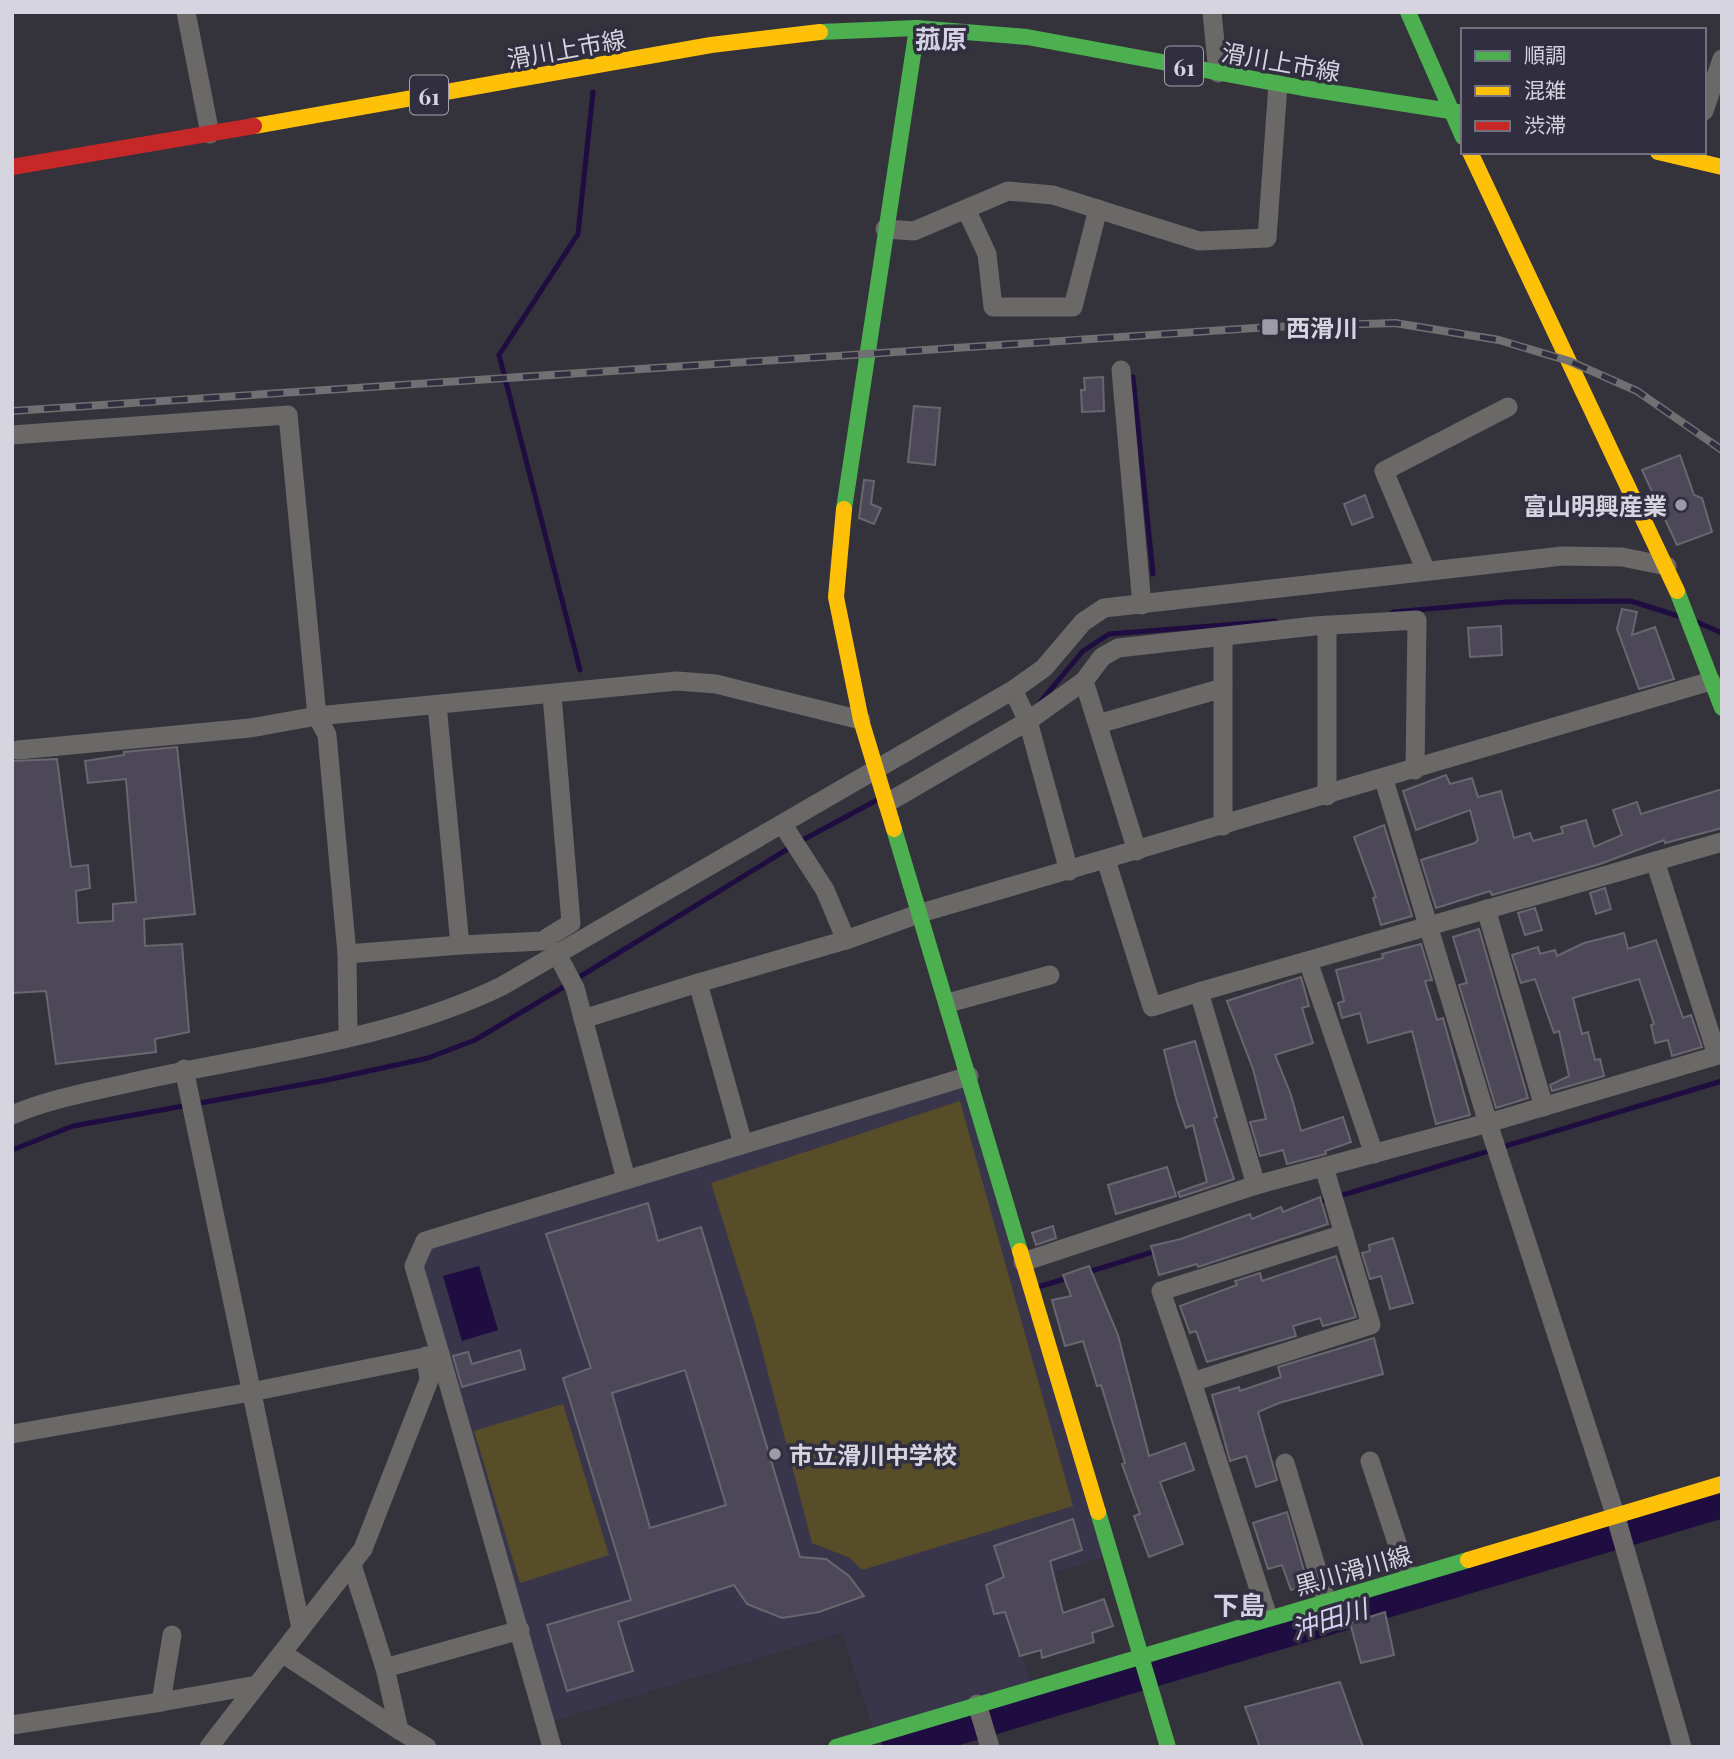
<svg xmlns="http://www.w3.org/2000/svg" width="1734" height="1759" viewBox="0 0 1734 1759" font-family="'Playfair Display','Noto Sans JP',serif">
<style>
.built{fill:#39354a}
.green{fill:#574e29}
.water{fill:#1f0c40}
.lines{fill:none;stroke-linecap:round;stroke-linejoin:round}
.stream{stroke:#1f0c40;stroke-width:5}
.river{stroke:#1f0c40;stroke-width:32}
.building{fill:#4c4857;stroke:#68676f;stroke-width:2;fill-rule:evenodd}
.street{stroke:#6a6968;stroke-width:19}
.fast{stroke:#4caf50;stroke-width:16}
.slow{stroke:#ffc107;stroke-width:16}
.jam{stroke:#c62828;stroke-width:16}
.rail-casing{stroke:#706f72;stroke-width:8}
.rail{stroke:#312e3f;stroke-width:5;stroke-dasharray:16;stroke-linecap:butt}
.poi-dot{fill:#9d9ba6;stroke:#312e3f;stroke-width:2.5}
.labels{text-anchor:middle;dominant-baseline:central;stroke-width:7;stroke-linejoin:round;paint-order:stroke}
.shield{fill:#312e3f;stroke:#a4a2af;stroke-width:2}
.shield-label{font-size:23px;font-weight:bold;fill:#d6d4df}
.street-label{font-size:24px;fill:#d6d4df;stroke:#312e3f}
.poi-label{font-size:24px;font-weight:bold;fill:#d6d4df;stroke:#312e3f;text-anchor:start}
.neighbourhood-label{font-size:26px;font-weight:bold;fill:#d4d0e6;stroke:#312e3f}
.water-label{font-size:26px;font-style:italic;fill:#d9d2f8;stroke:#312e3f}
</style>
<rect width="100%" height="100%" fill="#34323b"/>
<!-- built -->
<path class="built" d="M969 1076 1110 1555 1004 1589 1032 1687 875 1736 842 1633 547 1723 414 1266 425 1241Z"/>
<!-- green -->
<g class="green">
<path d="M960 1101 1073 1506 862 1570 850 1558 812 1543 755 1323 711 1183Z"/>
<path d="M563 1404 609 1555 520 1583 474 1431Z"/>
</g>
<!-- water -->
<path class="water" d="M479 1266 498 1330 462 1341 443 1276Z"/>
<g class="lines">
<!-- stream -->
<g class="stream">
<path d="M1133 377 1153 574"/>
<path d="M1393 612 1506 602 1631 601 1678 616"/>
<path d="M1697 622 1722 633"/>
<path d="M580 670 499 355 578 234 593 92"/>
<path d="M1041 701 1083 651 1109 634 1275 621"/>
<path d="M799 842 877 800"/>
<path d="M576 979 791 847"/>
<path d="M12 1150 73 1126 327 1080 428 1058 475 1040 567 985"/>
<path d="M1316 1203 1722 1081"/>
<path d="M1085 1273 1159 1250"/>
<path d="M1041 1286 1068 1278"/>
</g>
<!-- river -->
<path class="river" d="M897 1747 1722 1502"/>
</g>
<!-- building -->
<g class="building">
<path d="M1103 377 1104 411 1082 412 1081 390H1085L1084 378Z"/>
<path d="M914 406 940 408 935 465 908 462Z"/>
<path d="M1680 455 1694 495 1702 498 1712 532 1677 545 1642 470Z"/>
<path d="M864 480 874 481 871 504 881 508 874 524 859 518Z"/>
<path d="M1365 495 1373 517 1352 525 1344 504Z"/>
<path d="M1622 609 1637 612 1632 635 1655 627 1674 679 1639 689 1617 629Z"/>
<path d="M1501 626 1502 655 1470 657 1468 628Z"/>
<path d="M177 747 195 914 144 919 145 946 182 944 189 1032 155 1039 156 1052 56 1064 46 991 13 993 12 761 57 759 71 867 88 865 90 888 76 891 78 923 113 921V904L136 902 126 779 88 783 85 761 124 755V752Z"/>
<path d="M1446 775 1450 784 1472 778 1478 797 1501 791 1514 838 1530 833 1533 841 1563 833 1561 827 1586 820 1594 847 1622 835 1613 810 1637 802 1641 814 1722 789V828L1665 843 1664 840 1600 864 1492 895 1490 891 1436 908 1421 860 1475 843 1478 840 1470 810 1416 830 1403 791Z"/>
<path d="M1384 825 1412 916 1381 925 1373 898 1376 897 1354 837Z"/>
<path d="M1605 888 1611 909 1596 914 1590 893Z"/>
<path d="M1535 908 1542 930 1525 935 1518 913Z"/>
<path d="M1479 929 1528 1098 1496 1108 1459 985 1467 983 1453 937Z"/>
<path d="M1624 933 1628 949 1656 940 1683 1018 1691 1015 1702 1047 1672 1056 1668 1040 1655 1043 1651 1025 1654 1024 1639 979 1573 998 1582 1034 1588 1032 1595 1060 1600 1059 1604 1076 1552 1091 1550 1085 1569 1076 1559 1031 1554 1033 1535 979 1521 983 1512 955 1538 947 1540 954 1555 950 1557 956 1584 943Z"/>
<path d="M1421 944 1432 980 1425 981 1437 1020 1443 1018 1470 1115 1436 1124 1412 1031 1368 1043 1360 1013 1342 1018 1338 1003 1344 1001 1336 970 1383 958 1382 954Z"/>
<path d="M1301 977 1309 1006 1302 1008 1313 1043 1275 1055 1291 1095 1301 1131 1343 1117 1351 1142 1325 1151 1326 1154 1287 1164 1283 1150 1260 1156 1250 1122 1266 1119 1253 1069 1227 1001Z"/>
<path d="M1195 1041 1217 1117 1214 1118 1234 1179 1180 1197 1178 1192 1207 1182 1193 1125 1186 1128 1177 1102 1164 1050Z"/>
<path d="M1167 1167 1176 1196 1116 1214 1108 1185Z"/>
<path d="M1320 1197 1328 1224 1198 1267 1197 1264 1159 1275 1151 1246 1181 1239 1250 1214 1252 1219 1281 1207 1283 1212Z"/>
<path d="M648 1203 658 1241 701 1227 800 1557 826 1559 849 1576 864 1596 819 1612 782 1618 747 1604 734 1585 618 1622 633 1671 567 1691 547 1625 631 1600 563 1378 591 1368 546 1234ZM685 1370 726 1505 650 1528 612 1393Z"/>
<path d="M1053 1226 1056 1238 1036 1245 1032 1233Z"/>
<path d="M1393 1238 1413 1303 1390 1309 1381 1276 1370 1279 1362 1253 1370 1251 1369 1245Z"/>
<path d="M1336 1256 1356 1317 1323 1326 1320 1318 1293 1326 1296 1336 1207 1362 1196 1331 1190 1333 1180 1306 1237 1285 1235 1281 1260 1273 1262 1281Z"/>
<path d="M1089 1266 1118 1335 1149 1456 1185 1443 1194 1470 1160 1482 1183 1544 1149 1557 1134 1516 1140 1514 1122 1464 1125 1463 1101 1385 1097 1386 1083 1341 1065 1346 1052 1300 1071 1296 1063 1275Z"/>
<path d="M1374 1338 1383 1374 1279 1403 1258 1412 1277 1480 1256 1487 1246 1456 1230 1461 1212 1395 1239 1387 1240 1391 1281 1377 1278 1367Z"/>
<path d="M520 1350 525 1369 462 1387 453 1356 468 1352 472 1364Z"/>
<path d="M1287 1512 1308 1584 1291 1590 1282 1565 1268 1569 1253 1523Z"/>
<path d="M1073 1519 1082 1550 1050 1561 1063 1613 1104 1599 1113 1626 1092 1633 1094 1642 1042 1658 1041 1650 1020 1656 1005 1612 994 1614 986 1585 1004 1577 994 1546Z"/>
<path d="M1385 1612 1394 1655 1361 1663 1350 1623Z"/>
<path d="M1340 1682 1363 1747H1260L1245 1707Z"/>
</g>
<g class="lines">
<!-- street -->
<g class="street">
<path d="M186 12 210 134"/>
<path d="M1212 12 1218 73"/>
<path d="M1704 111 1722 59"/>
<path d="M966 209 987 254 993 307H1073L1098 209"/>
<path d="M885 229 914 231 1008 191 1053 195 1199 241 1267 238 1278 84"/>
<path d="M1121 370 1142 605"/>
<path d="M12 435 288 415 317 716 327 735 347 954 348 1036"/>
<path d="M1426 571 1384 471 1508 407"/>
<path d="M1013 690 1028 721 1069 871"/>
<path d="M437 705 460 945 542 941 571 923 552 695"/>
<path d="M1098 724 1223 688"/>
<path d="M18 750 250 728 317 716 677 681 716 684 861 720"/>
<path d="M1384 780 1488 1123 1615 1514 1682 1747"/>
<path d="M1327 796V625"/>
<path d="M887 803 1028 721 1084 681"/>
<path d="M1223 826V637"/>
<path d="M1137 851 1084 681 1102 657 1118 648 1314 626 1417 620 1415 770"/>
<path d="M1106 860 1152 1007 1199 992"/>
<path d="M1655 861 1717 1055"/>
<path d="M1486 909 1544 1107"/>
<path d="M846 940 921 913 1711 681"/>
<path d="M556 952 575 988 626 1179"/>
<path d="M347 954 460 945"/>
<path d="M1308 961 1374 1154"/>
<path d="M698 983 846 940 825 890 783 825"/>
<path d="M948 1003 1050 975"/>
<path d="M583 1019 698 983 743 1144"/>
<path d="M184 1069 301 1628"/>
<path d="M12 1115C47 1100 84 1093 120 1085 246 1055 385 1043 502 986L1013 690 1044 668 1083 622 1104 608 1562 556 1622 557 1667 566"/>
<path d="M1256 1185 1199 992 1722 842"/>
<path d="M1023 1262 1256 1185 1488 1123 1722 1054"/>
<path d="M440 1354 552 1747"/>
<path d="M1192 1382 1161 1291 1344 1234"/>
<path d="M12 1434 251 1392 440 1354 414 1266 425 1241 969 1076"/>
<path d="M1370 1461 1408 1576"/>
<path d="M1285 1463 1326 1600"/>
<path d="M352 1565 385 1668"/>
<path d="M1268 1617 1192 1382 1371 1325 1324 1167"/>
<path d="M172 1635 161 1702 257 1685 363 1549 429 1380 426 1356"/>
<path d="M282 1653 399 1730"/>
<path d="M977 1704 990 1747"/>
<path d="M12 1725 161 1702"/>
<path d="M209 1747 257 1685"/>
<path d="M427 1747 399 1730 385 1668 520 1630"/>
</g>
<!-- fast -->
<g class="fast">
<path d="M1408 12 1463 137"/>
<path d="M820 32 916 28 1027 37 1303 88 1463 113"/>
<path d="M844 509 917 28"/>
<path d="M1677 591 1722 708"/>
<path d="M894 829 1020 1251"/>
<path d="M1098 1512 1168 1747"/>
<path d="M836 1747 1468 1560"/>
</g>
<!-- slow -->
<g class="slow">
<path d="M254 126 711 45 820 32"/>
<path d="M1470 152 1677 591"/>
<path d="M1658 152 1722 167"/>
<path d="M844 509 836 597 861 720 894 829"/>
<path d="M1020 1251 1098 1512"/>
<path d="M1468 1560 1722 1484"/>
</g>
<!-- jam -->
<path class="jam" d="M12 167 254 126"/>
<!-- rail casing -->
<g class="rail-casing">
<path id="rail" d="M12 411 1270 327 1395 323 1499 340 1569 361 1637 391 1722 450"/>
</g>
<!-- rail -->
<use href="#rail" class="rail"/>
</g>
<!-- markers -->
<g class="poi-dot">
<rect x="1261" y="318" width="18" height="18" rx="3.5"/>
<circle cx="1681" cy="505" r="7"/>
<circle cx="775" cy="1454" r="7"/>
</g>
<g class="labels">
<!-- shield labels -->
<g class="shield">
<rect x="1165" y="46.5" width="38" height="39" rx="5"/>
<rect x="410" y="75.5" width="38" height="39" rx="5"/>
</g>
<g class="shield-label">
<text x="1184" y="66">61</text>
<text x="429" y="95">61</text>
</g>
<!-- street labels -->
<g class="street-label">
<text transform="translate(566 48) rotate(-10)">滑川上市線</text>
<text transform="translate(1281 61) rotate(10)">滑川上市線</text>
<text transform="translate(1353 1569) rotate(-16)">黒川滑川線</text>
</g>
<!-- poi labels -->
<g class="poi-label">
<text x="1286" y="327">西滑川</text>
<text x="1667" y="505" text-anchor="end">富山明興産業</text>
<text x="789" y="1454">市立滑川中学校</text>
</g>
<!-- neighbourhood labels -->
<g class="neighbourhood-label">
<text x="941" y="38">菰原</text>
<text x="1239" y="1604">下島</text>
</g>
<!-- water labels -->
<g class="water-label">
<text transform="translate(1329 1618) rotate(-17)">沖田川</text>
</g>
</g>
<!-- border -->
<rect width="1734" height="1759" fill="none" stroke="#d6d4df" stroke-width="28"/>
<!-- legend -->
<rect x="1461" y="28" width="245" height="126" fill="#312e3f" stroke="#73707f" stroke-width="2"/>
<rect x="1475" y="51" width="35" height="10" fill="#4caf50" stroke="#73707f" stroke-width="2"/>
<text x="1524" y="63" font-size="21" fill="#d6d4df">順調</text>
<rect x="1475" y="86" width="35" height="10" fill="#ffc107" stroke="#73707f" stroke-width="2"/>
<text x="1524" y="98" font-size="21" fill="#d6d4df">混雑</text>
<rect x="1475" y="121" width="35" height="10" fill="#c62828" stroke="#73707f" stroke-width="2"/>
<text x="1524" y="133" font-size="21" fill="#d6d4df">渋滞</text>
</svg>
